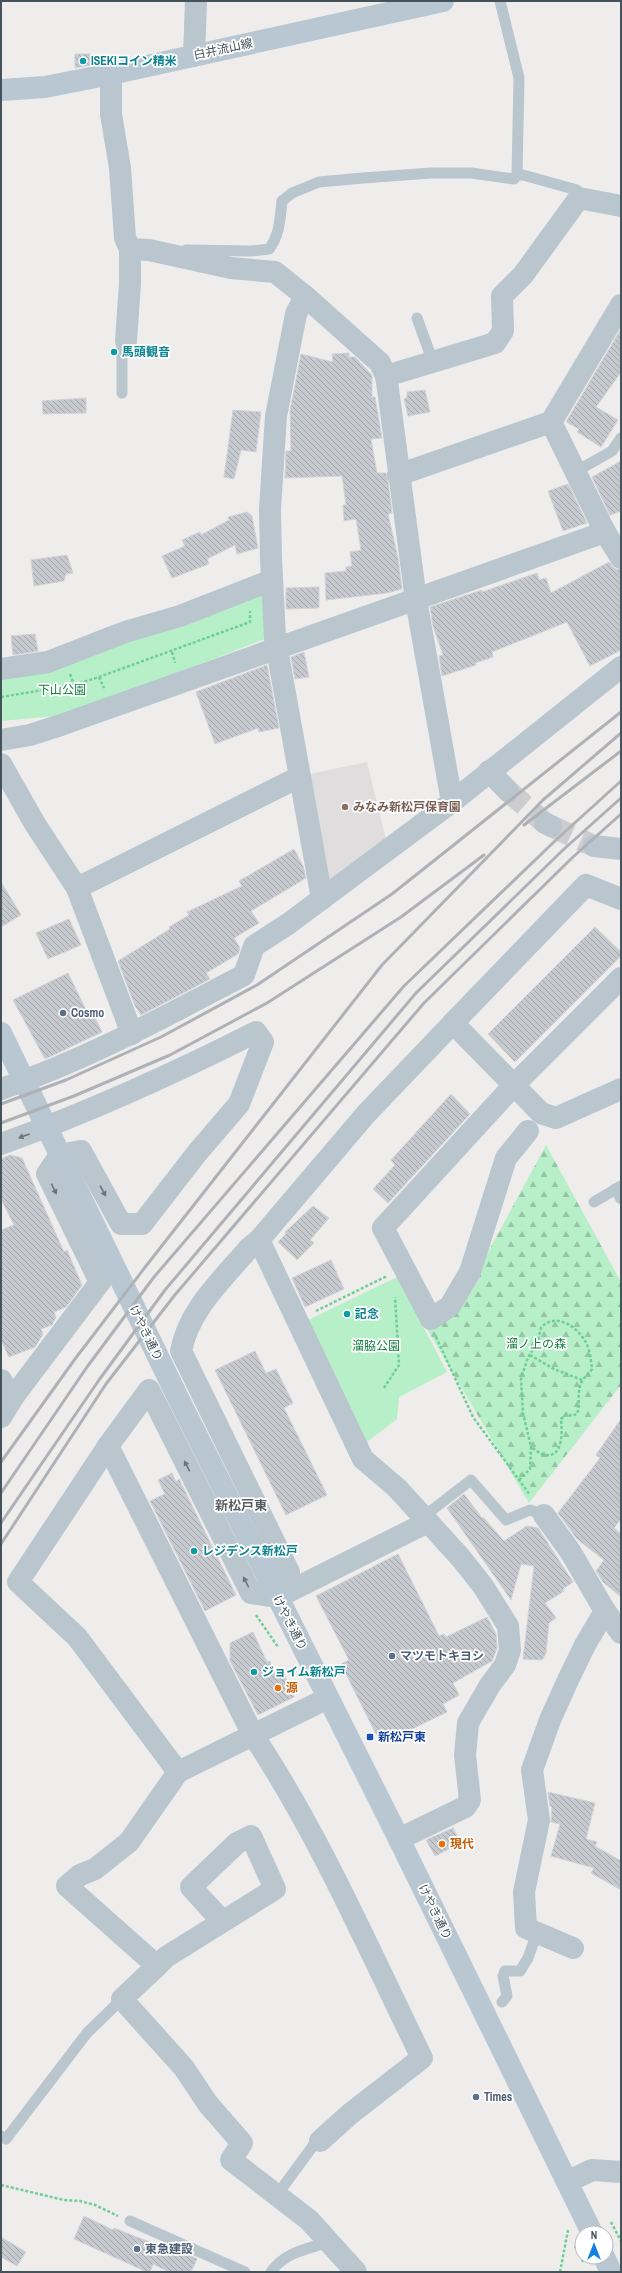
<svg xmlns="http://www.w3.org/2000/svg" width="622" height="2273" viewBox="0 0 622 2273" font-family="'Archivo Narrow','Noto Sans JP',sans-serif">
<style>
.education{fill:#e0ddde}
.forest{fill:url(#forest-firs)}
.park{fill:#b7f0c8}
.building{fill:url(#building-back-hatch);stroke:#d0d3d8}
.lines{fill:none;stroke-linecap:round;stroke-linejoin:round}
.street-tunnel{stroke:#cdcdcf;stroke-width:22;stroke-dasharray:22 11;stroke-linecap:butt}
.path{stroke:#6ecf96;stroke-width:2.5;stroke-dasharray:3 2;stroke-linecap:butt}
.lane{stroke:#b9c6cd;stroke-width:11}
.street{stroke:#b9c6cd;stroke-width:22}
.secondary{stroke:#b8c7d2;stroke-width:22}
.rail{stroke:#aeb2b7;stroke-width:3}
.oneway{fill:#67757c}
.culture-dot{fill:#0f9aa8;stroke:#fff;stroke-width:1.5}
.education-dot{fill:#8d6e63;stroke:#fff;stroke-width:1.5}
.service-dot{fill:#5c6f8a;stroke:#fff;stroke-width:1.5}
.food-dot{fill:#e8710a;stroke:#fff;stroke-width:1.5}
.transit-dot{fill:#1a4fb4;stroke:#fff;stroke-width:1.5}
.labels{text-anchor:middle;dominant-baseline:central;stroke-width:3.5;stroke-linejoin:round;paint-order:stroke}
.street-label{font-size:12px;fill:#44525a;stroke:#fff}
.culture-label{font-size:12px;font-weight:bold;fill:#0d838f;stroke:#fff;text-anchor:start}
.park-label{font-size:12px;fill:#127e3e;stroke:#fff}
.education-label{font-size:12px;font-weight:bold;fill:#785e54;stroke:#fff;text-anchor:start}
.service-label{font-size:12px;font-weight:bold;fill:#4e5e75;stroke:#fff;text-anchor:start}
.food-label{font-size:12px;font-weight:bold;fill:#c56008;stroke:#fff;text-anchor:start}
.transit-label{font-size:12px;font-weight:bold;fill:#164399;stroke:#fff;text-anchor:start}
.neighbourhood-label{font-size:13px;font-weight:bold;fill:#595d61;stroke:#fff}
</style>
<defs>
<pattern id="forest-firs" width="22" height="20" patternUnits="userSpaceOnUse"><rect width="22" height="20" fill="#b7f0c8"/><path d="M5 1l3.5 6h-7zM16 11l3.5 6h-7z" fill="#96c5a5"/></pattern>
<pattern id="building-back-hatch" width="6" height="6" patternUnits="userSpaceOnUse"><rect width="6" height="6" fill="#c6cacf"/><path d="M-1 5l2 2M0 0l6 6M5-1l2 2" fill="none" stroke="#a2a7ab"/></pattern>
</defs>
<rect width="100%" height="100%" fill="#efecec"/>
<!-- education -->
<path class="education" d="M367 762 386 839 326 886 305 775Z"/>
<!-- forest -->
<path class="forest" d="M546 1145 621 1282V1385L529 1503 427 1329 455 1313Z"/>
<!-- park -->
<g class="park">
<path d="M262 592 265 639 68 715 1 721V678Z"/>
<path d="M397 1277 447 1372 399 1397 397 1419 367 1442 306 1321Z"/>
</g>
<!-- building -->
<g class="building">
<path d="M75 54H91V65L75 68Z"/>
<path d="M621 329V372L596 407 618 420 601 447 577 432 579 429 566 422Z"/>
<path d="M349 353V357H355L372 375V397H375L382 438 371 439 377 473H386L388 481 392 513 388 514 398 558 402 589 387 593 326 600 325 573 346 571V567L352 566 350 552 361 550 356 519 344 521 343 505H346L342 476 285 478 286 451H291L290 411 301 354 333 362 332 354Z"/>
<path d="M425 390 430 412 408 416 404 399 407 397V392Z"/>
<path d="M86 398V413L43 414 42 401Z"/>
<path d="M233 410 261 412 256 452 241 450 234 479 224 477Z"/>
<path d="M621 461V511L610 515 592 477Z"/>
<path d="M568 484 587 523 563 531 548 491Z"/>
<path d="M247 512 252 516 258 548 237 554 235 545 207 559 209 564 172 578 162 556 185 546 182 540 200 532 201 535 229 520 228 517Z"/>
<path d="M67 555 73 573 66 574 64 581 34 586 31 560Z"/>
<path d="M609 562 615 569 621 570V650L590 666 567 622 492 652 493 657 475 663 476 665 442 676 439 656 443 655 433 626 430 607 482 590V592L537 573 539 580 546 578 551 593Z"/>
<path d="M319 587V608L286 609V588Z"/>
<path d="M35 634 38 651 13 655 11 636Z"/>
<path d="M304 652 309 677 295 679 291 657Z"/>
<path d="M267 665 279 728 259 732 258 728 215 744 196 692Z"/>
<path d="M294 849 303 866 306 878 251 911 259 923 234 938 240 948 238 954 206 973 210 979 141 1015 135 1006 118 961 170 929 169 927 189 915 187 912 242 886 239 881Z"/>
<path d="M1 882 21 915 1 927Z"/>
<path d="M69 919 81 945 48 959 36 933Z"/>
<path d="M595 927 621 952V956L515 1062 488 1034Z"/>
<path d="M68 973 90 1018 94 1016 102 1032 45 1059 13 1000Z"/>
<path d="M451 1094 470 1114 388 1203 373 1189 395 1165 391 1160Z"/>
<path d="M10 1155 22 1158 64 1252 67 1250 82 1285 66 1307 54 1312 56 1317 52 1325 41 1329 43 1334 35 1347 9 1357 1 1340V1230L14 1225 1 1199V1159Z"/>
<path d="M313 1206 329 1218 310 1240 314 1243 297 1260 278 1242 286 1234 285 1232Z"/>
<path d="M331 1260 344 1289 305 1307 292 1278Z"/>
<path d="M255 1351 266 1373 276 1369 293 1403 284 1408 327 1495 286 1515 215 1370Z"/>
<path d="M621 1419V1519L614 1528 621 1534V1597L603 1582 596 1571 604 1560 577 1539 558 1513 600 1458 596 1455Z"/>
<path d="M172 1473 176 1482 179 1479 236 1595 205 1611 150 1501 165 1494 158 1480Z"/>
<path d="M464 1494 482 1518 483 1517 504 1541 527 1526 538 1528 573 1582 563 1589 564 1591 545 1603 556 1618 549 1623 546 1653 542 1660 523 1659 534 1566 521 1564 511 1600 447 1508Z"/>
<path d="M398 1554 439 1636 444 1634 446 1637 487 1617 496 1634 497 1648 492 1661 453 1683 459 1695 443 1704 447 1712 381 1744 341 1664 349 1660 316 1596Z"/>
<path d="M253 1632 267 1662 270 1661 273 1673 282 1669 294 1697 258 1715 230 1661V1643Z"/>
<path d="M548 1792 595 1803 586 1839 597 1842 595 1846 621 1861V1890L591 1873 594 1868 551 1856 560 1824 551 1822 552 1807 550 1806Z"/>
<path d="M453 1828 461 1843 435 1856 426 1840Z"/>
<path d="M84 2216 113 2230 114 2228 180 2254 181 2251 197 2259 191 2272H169L153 2264 150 2272H147L74 2239Z"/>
<path d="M1 2237 26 2252 17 2266 1 2257Z"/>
</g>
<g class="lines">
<!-- street-tunnel -->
<g class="street-tunnel">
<path d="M508 791 545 823"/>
<path d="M551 826 594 846"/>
</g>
<!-- path -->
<g class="path">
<path d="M172 652 175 663"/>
<path d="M70 674 74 685"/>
<path d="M99 677 104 688"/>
<path d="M1 697 74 685 99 677 250 622V611"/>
<path d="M316 1311 387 1276"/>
<path d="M436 1337 473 1417 530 1495"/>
<path d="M530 1355 554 1369 582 1380"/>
<path d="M384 1388 399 1365 395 1297"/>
<path d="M519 1480 530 1469 531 1447 523 1413 521 1379 528 1357 537 1344 541 1328C555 1311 577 1327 585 1341 590 1349 591 1360 592 1369 589 1374 584 1377 582 1381 576 1392 581 1404 577 1414L572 1416 567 1414 561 1419C562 1430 564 1458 545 1455 541 1455 535 1449 531 1447"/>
<path d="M256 1615 278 1647"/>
<path d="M1 2185 64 2200 80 2201 95 2205 118 2216"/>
<path d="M611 2222 621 2241"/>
<path d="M575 2246 584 2263"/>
<path d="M560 2272 568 2230"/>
</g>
<!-- lane -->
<g class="lane">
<path d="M500 1 519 78 517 175"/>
<path d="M186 250 251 251 269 249C280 235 280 218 282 201L292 193 319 182 363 178 431 173H471L514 179 517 175H523L577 190 579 198"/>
<path d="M417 318 433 362"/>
<path d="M122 393V340L125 341"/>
<path d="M575 472 612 451 621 438"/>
<path d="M615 1189 621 1199"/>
<path d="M594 1202 621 1186"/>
<path d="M423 1517 471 1480 506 1520 530 1510 544 1515"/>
<path d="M502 2002 507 1996 503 1976 505 1971H520L528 1958 537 1933"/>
<path d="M1 2136 6 2139 87 2033 122 1999"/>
<path d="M277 2195 318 2139 320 2141"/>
<path d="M130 2221 245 2272"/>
<path d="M271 2272C285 2252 307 2249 329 2242"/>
</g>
<!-- street -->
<g class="street">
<path d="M194 56 196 1"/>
<path d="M111 74V114L120 168 125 238 130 249 149 250 231 268 275 272 305 296 380 363 386 376 388 389 416 600 452 802"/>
<path d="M305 296 296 314 276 416 270 509 271 558 275 638 322 899"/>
<path d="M126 341 130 283V249"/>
<path d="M386 376 495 343 503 331 502 296 523 275 579 198 621 206"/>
<path d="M551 422 621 305"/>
<path d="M398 475 551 422 605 532 621 558"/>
<path d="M1 669 48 662 125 632 180 616 272 580"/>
<path d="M1 740 30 735 61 725 605 532"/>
<path d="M1 764 35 824 77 888 132 1034"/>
<path d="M489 771 508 791"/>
<path d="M545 823 551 826"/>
<path d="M594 846 621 849"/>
<path d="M77 888 299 777"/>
<path d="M453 1023 586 885 621 899"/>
<path d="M1 1089C86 1060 164 1017 244 975L254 946 288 924 452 802 621 667"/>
<path d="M528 1131 506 1158 470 1272 450 1306 431 1319 383 1228 514 1085 621 978"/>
<path d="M1 1144C89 1112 173 1074 256 1032L263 1042 239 1104 197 1153 142 1224H121L81 1151 60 1155 47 1174 100 1282 14 1396 1 1417"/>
<path d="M259 1240 249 1248C223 1279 189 1309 181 1351L289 1572 278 1597"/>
<path d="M1 1380 5 1388 14 1396"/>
<path d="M108 1446 253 1735C320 1836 369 1950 422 2058L350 2114 320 2141"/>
<path d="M544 1515 570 1551 605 1611 621 1633"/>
<path d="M328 1698 178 1772 129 1842 95 1869 80 1875 67 1886 157 1966 122 1999 184 2068 208 2104 242 2143 231 2160 309 2220 356 2272"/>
<path d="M178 1772 77 1637 18 1582 108 1446 149 1390 251 1593 278 1597 428 1522"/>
<path d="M399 1839 465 1807 470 1800 465 1755 468 1723 490 1685 505 1665 510 1650 508 1626 483 1586 460 1557 397 1488 363 1459 259 1240 366 1114 453 1023 541 1113 556 1118 621 1089"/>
<path d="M573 1948 526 1928 524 1892 539 1820 532 1770 550 1720 568 1680 585 1645 605 1611"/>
<path d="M157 1966 166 1957 275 1889 251 1836 237 1843 191 1887 221 1920"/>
<path d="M567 2182 592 2170 621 2172"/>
</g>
<!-- secondary -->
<g class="secondary">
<path d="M1 90 45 87 111 74 443 1"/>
<path d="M1 1033 183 1408 399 1839 592 2233"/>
<path d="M604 2257 611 2272"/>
</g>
<!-- rail -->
<g class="rail">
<path d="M524 825 621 751"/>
<path d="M1 1104 66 1080 161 1037 257 985 392 894 621 712"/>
<path d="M1 1123 74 1096 170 1055 267 1003 401 917 484 855"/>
<path d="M1 1462 75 1359 146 1266 382 965 543 800 621 733"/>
<path d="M1 1493 87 1367 154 1277 404 986 557 839 621 781"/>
<path d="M1 1523 99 1380 165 1290 416 993 564 849 621 798"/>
<path d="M1 1544 106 1384 174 1296 424 1003 573 857 621 814"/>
</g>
</g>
<!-- one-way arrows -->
<defs><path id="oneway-solid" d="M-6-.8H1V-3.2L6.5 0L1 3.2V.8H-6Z"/></defs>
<g class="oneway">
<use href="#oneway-solid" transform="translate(24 1136) rotate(160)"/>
<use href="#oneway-solid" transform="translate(54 1189) rotate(64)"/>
<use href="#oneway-solid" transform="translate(103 1191) rotate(61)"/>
<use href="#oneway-solid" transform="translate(187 1466) rotate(-117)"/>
<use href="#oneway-solid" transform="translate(246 1582) rotate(-117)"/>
</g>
<!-- markers -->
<g class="culture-dot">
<circle cx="83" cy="61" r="4"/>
<circle cx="114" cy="352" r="4"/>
<circle cx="347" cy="1314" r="4"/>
<circle cx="194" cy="1551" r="4"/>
<circle cx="254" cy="1672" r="4"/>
</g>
<circle class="education-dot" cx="345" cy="807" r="4"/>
<g class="service-dot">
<circle cx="63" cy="1013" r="4"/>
<circle cx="392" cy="1656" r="4"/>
<circle cx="476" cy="2097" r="4"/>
<circle cx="137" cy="2249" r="4"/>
</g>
<g class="food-dot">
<circle cx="278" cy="1688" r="4"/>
<circle cx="442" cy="1844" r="4"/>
</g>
<rect class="transit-dot" x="366" y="1733" width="8" height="8" rx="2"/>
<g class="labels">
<!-- street labels -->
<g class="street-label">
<text transform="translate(223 49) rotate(-12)">白井流山線</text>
<text transform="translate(146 1333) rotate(64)">けやき通り</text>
<text transform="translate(290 1623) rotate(63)">けやき通り</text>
<text transform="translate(435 1912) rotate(64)">けやき通り</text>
</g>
<!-- culture labels -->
<g class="culture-label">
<text x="91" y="61">ISEKIコイン精米</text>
<text x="122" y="352">馬頭観音</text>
<text x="355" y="1314">記念</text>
<text x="202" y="1551">レジデンス新松戸</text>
<text x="262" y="1672">ジョイム新松戸</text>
</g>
<!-- park labels -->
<g class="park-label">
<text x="62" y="690">下山公園</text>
<text x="536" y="1344">溜ノ上の森</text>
<text x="376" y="1346">溜脇公園</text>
</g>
<!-- education labels -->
<g class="education-label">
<text x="353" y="807">みなみ新松戸保育園</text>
</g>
<!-- service labels -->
<g class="service-label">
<text x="71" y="1013">Cosmo</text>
<text x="400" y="1656">マツモトキヨシ</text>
<text x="484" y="2097">Times</text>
<text x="145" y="2249">東急建設</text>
</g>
<!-- food labels -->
<g class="food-label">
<text x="286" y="1688">源</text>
<text x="450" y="1844">現代</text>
</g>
<!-- transit labels -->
<g class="transit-label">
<text x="378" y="1737">新松戸東</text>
</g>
<!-- neighbourhood labels -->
<g class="neighbourhood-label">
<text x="241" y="1505">新松戸東</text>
</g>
</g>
<!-- border -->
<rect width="622" height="2273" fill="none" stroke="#44525a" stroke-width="4"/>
<!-- north arrow -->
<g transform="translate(594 2245)"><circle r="19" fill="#ffffff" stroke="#b4babd"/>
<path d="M0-3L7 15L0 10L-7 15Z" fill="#1182e4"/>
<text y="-6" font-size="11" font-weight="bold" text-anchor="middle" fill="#44525a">N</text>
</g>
</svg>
